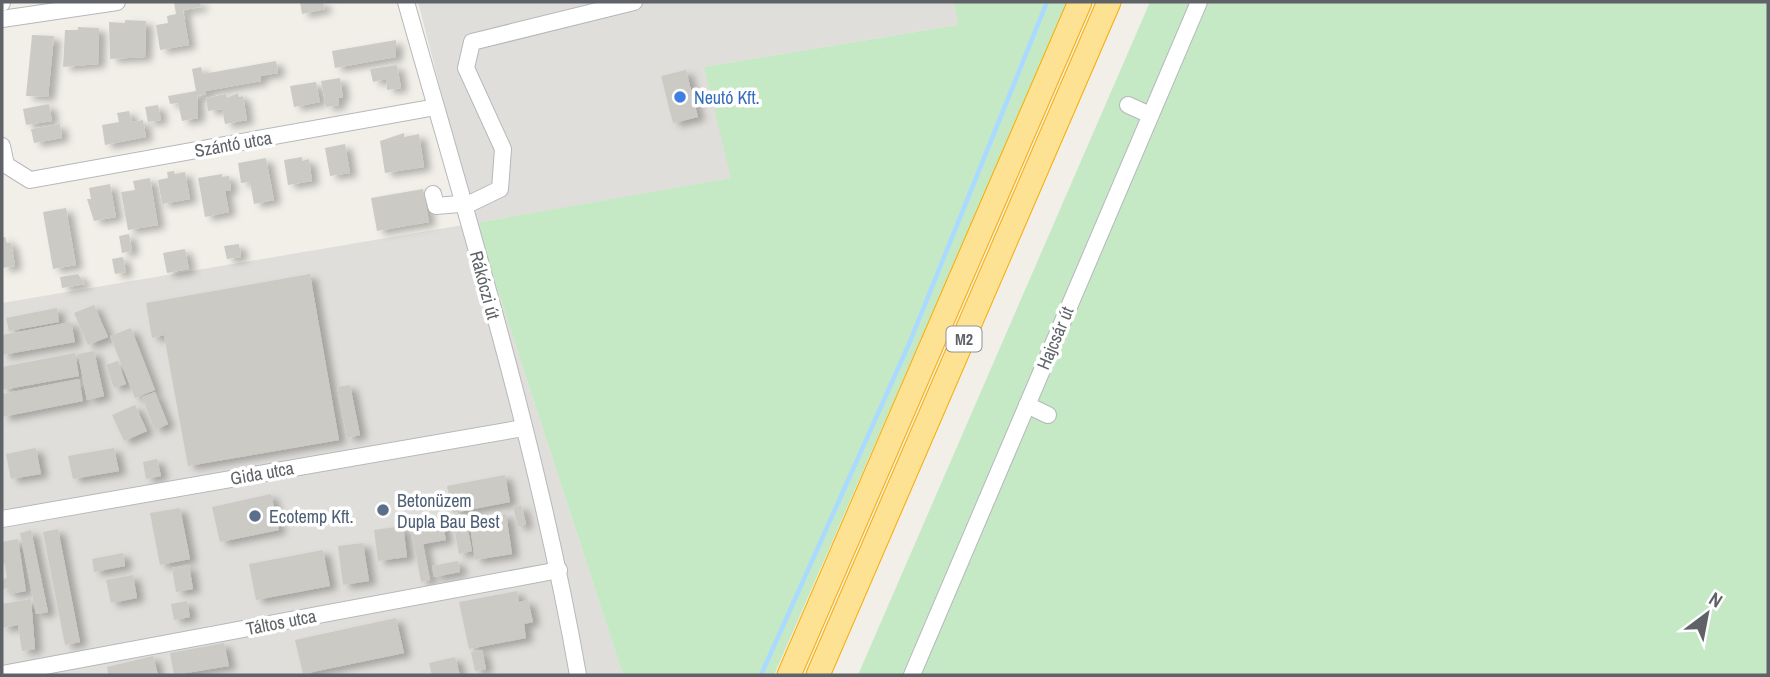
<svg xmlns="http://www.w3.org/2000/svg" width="1770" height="677" viewBox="0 0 1770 677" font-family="'Archivo Narrow',sans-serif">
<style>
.industrial{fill:#e0deda}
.green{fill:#c5e8c5}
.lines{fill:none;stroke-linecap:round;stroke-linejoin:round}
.stream{stroke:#aadaff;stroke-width:4.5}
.building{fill:#cccac5;filter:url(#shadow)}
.minor-casing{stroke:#b5b8bc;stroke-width:18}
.highway-casing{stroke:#f9ab00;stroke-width:25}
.minor{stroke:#fff;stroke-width:16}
.highway{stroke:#fde293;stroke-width:23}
.shop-dot{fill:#3f7fe0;stroke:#fff;stroke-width:2.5}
.service-dot{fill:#5c6f8a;stroke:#fff;stroke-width:2.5}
.labels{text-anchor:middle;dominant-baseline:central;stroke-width:7;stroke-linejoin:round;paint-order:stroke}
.shield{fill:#fff;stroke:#8f9295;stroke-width:2}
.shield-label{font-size:16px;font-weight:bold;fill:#5f6368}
.shop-label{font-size:18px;fill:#366cbe;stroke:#fff;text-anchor:start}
.street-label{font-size:18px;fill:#5f6368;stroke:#fff}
.service-label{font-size:18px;fill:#4e5e75;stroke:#fff;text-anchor:start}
</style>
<defs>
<filter id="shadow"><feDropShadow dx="7" dy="4" stdDeviation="3.5" flood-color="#0004"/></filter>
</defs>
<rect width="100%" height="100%" fill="#f1efe8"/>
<!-- industrial -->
<path class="industrial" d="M418 2H954L958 25 704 67 732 178 476 223 623 675H2V303L475 223Z"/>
<!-- green -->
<g class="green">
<path d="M954 2H1068L774 675H623L476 223 731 178 704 67 958 25Z"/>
<path d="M1150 2H1768V675H858Z"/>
</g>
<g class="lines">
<!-- stream -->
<path class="stream" d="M761 675 909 344 1047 2"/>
</g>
<!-- building -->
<g class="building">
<path d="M174 2H200L201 7 183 10 189 45 160 50 156 25 168 23 167 16 176 14Z"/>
<path d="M300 2H323L325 9 302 14Z"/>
<path d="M125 20 146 21 145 57 110 59 109 22 125 23Z"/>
<path d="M78 27 99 28 98 64 63 67 65 30H78Z"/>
<path d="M32 35 54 36 48 97 26 96Z"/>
<path d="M396 40V57L335 68 332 51Z"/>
<path d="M276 61 278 73 260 76 261 81 206 91V94L197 96 198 118 182 121 178 103 170 104 168 96 196 91 192 69 201 67 203 74Z"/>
<path d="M397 65 401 88 387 90 386 79 373 82 370 69Z"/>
<path d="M686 70 698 117 673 123 661 76Z"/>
<path d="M340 78 343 97 338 98 339 105 326 107 321 81Z"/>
<path d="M316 82 320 102 294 107 290 86Z"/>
<path d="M238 93 239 97 243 96 247 120 225 124 222 109 208 111 206 98 226 94 227 98Z"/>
<path d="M49 104 52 121 26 125 23 109Z"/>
<path d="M158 105 161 120 148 122 145 107Z"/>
<path d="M129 111 132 122 143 120 146 137 105 145 102 125 119 122 117 113Z"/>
<path d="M60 124 62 138 34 143 31 129Z"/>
<path d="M404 133V137L419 134 424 167 385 173 380 141Z"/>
<path d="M345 144 350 173 330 176 325 148Z"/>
<path d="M302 157V161L309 159 312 181 288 185 284 160Z"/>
<path d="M266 158 274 200 254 204 250 182 241 183 238 163Z"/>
<path d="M174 171 175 174 185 172 190 199 162 204 158 180 168 178 167 172Z"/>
<path d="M222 174V177L229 176 231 190 225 191 229 212 205 217 198 178Z"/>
<path d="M150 178 158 225 128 230 121 192 135 190 133 181Z"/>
<path d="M110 184 116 217 94 221 87 199H91L89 188Z"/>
<path d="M423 189 429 222 377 231 371 198Z"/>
<path d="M66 208 76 265 53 269 43 212Z"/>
<path d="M129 234 132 251 122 253 119 236Z"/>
<path d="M2 237H5L7 243H11L15 266 2 268Z"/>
<path d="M239 244 241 257 227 259 224 246Z"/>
<path d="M185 249 189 269 167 273 163 253Z"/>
<path d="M123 257 126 272 115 274 112 259Z"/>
<path d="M78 274 85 284 62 288 60 277Z"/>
<path d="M310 274 339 440 188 466 164 335 152 338 146 303Z"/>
<path d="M94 305 108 337 88 345 74 313Z"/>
<path d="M57 308 59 322 9 331 6 318Z"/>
<path d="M71 322 75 342 2 355V335Z"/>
<path d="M131 328 155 390 135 398 110 336Z"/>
<path d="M94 351 104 396 87 400 78 354Z"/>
<path d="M75 353 79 376 2 390V367Z"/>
<path d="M118 361 126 384 114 388 106 365Z"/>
<path d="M79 379 83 401 2 417V394Z"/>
<path d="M350 385 360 435 347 438 337 387Z"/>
<path d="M155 392 168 424 155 430 142 397Z"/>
<path d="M135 405 147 431 124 441 112 415Z"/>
<path d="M36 448 41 474 11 479 6 454Z"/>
<path d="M114 448 119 471 73 479 68 456Z"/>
<path d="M157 459 161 476 146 479 143 462Z"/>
<path d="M505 475 510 502 453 513 447 486Z"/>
<path d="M271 494 279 530 220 542 212 507Z"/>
<path d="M521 505 526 524 518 527 513 507Z"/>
<path d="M180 508 190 559 160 565 150 513Z"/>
<path d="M506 514 512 554 475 560 469 519Z"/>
<path d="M441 516 446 540 423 544 430 580 421 582 410 522Z"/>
<path d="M466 520 472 551 459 554 453 522Z"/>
<path d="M403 526 407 557 378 561 374 530Z"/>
<path d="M58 529 80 642 65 645 43 532Z"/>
<path d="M31 530 48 612 36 614 20 533Z"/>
<path d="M18 539 26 591 9 594 8 588 2 589V579L7 578 5 564 2 565V542Z"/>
<path d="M363 543 369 581 343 585 338 546Z"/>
<path d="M323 550 330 586 256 600 249 564Z"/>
<path d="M123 553 125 566 94 572 92 559Z"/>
<path d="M458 561 460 572 434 577 432 566Z"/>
<path d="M189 565 193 589 176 592 172 568Z"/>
<path d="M133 575 137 598 111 603 106 580Z"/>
<path d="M517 591 519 602 528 600 533 622 524 624 526 638 469 649 459 602Z"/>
<path d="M31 599 35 649 22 651 18 625 2 628V604Z"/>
<path d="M187 601 190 617 174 620 171 604Z"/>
<path d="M396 618 404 653 303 674 295 640Z"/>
<path d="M224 643 229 666 174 675 170 653Z"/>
<path d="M482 650 486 669 475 671 471 652Z"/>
<path d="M153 656 158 675H108L107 667Z"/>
<path d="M455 657 460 675H432L429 663Z"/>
</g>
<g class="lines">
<!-- minor casing -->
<g class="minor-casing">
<g id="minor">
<path d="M406 2C469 224 538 447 578 675"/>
<path d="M2 3V2"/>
<path d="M2 19 117 2"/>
<path d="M1128 105 1150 115"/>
<path d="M2 146 6 165 30 180 436 107"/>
<path d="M433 194 436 206 471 203 500 189 503 149 466 68 472 42 634 2"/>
<path d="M1027 405 1048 415"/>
<path d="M2 519 523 428"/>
<path d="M2 674 559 570"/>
<path d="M912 675 1199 2"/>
</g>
</g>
<!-- highway casing -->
<g class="highway-casing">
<g id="highway">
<path d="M789 675 1080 2"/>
<path d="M818 675 1109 2"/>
</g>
</g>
<!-- minor -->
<use href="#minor" class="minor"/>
<!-- highway -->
<use href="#highway" class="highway"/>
</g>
<!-- markers -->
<circle class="shop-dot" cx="680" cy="97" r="7"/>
<g class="service-dot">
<circle cx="383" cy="510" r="7"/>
<circle cx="255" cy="516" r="7"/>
</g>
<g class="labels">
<!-- shield labels -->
<rect class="shield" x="946.5" y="326.5" width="35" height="25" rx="5"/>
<g class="shield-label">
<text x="964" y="339">M2</text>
</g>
<!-- shop labels -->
<g class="shop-label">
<text x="694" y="97">Neutó Kft.</text>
</g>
<!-- street labels -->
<g class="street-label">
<text transform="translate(233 144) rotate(-10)">Szántó utca</text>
<text transform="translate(485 285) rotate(75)">Rákóczi út</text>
<text transform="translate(1055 338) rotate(-67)">Hajcsár út</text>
<text transform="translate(262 473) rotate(-10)">Gida utca</text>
<text transform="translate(281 622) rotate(-11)">Táltos utca</text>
</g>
<!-- service labels -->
<g class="service-label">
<text x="397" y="500">Betonüzem<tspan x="397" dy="21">Dupla Bau Best</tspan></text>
<text x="269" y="516">Ecotemp Kft.</text>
</g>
</g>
<!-- border -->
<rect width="1770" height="677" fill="none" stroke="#5f6368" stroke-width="7"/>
<!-- north arrow -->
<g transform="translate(1707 614) rotate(32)" stroke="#ffffff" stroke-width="5" paint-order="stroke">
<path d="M0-5L12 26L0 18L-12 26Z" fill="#5f6368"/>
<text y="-10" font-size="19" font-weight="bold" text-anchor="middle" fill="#5f6368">N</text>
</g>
</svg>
